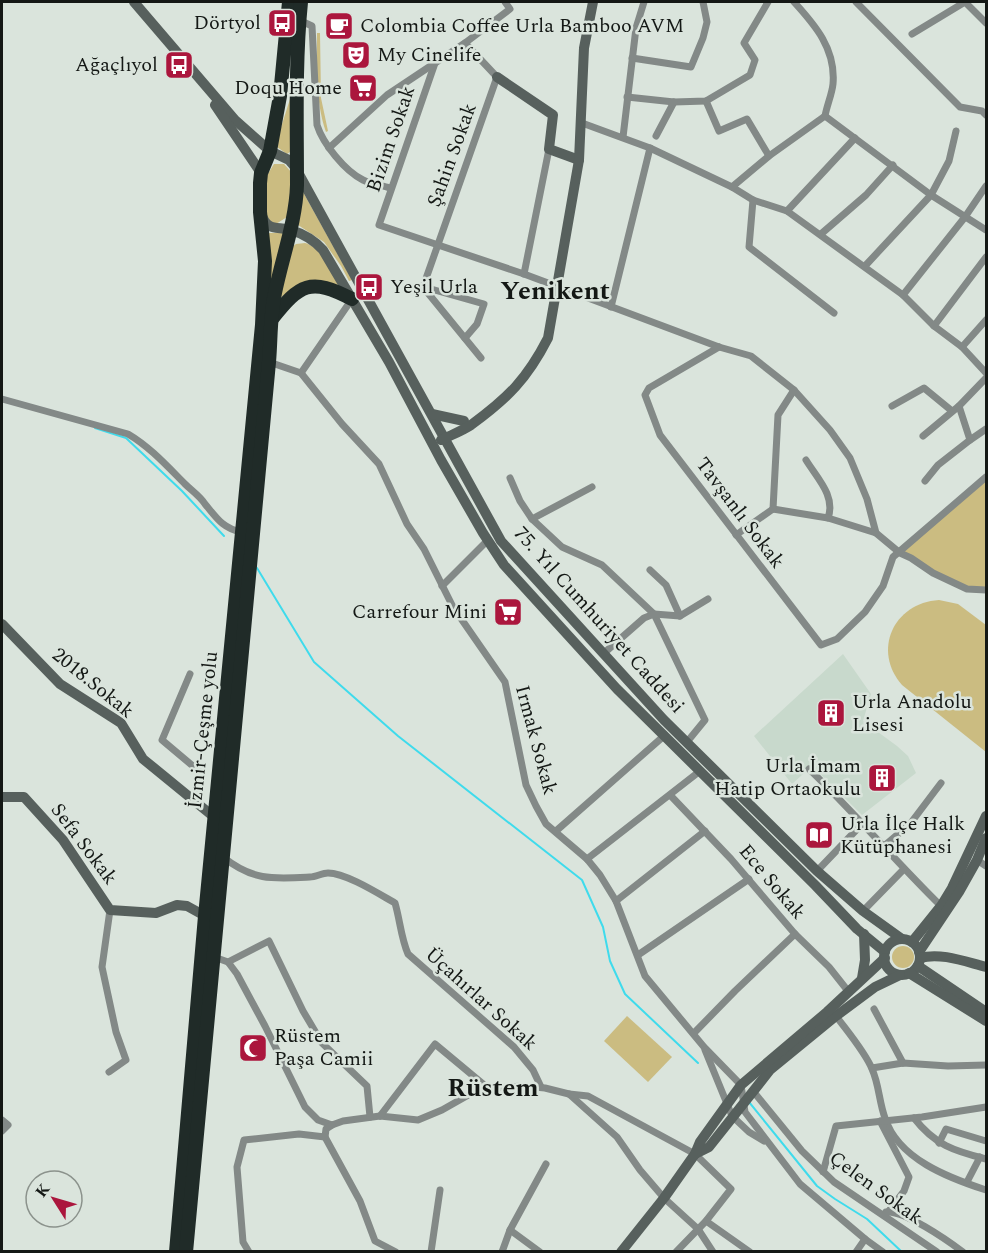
<svg xmlns="http://www.w3.org/2000/svg" width="988" height="1253" viewBox="0 0 988 1253" font-family="Spectral,serif">
<style>
.built{fill:#c8d9cc}
.green{fill:#cbbc81}
.lines{fill:none;stroke-linecap:round;stroke-linejoin:round}
.stream{stroke:#3fdbec;stroke-width:2}
.street{stroke:#838987;stroke-width:7}
.secondary{stroke:#57605d;stroke-width:10}
.highway{stroke:#202b28;stroke-width:14}
.labels{text-anchor:middle;dominant-baseline:central;stroke-width:5;stroke-linejoin:round;paint-order:stroke}
.poi-label{font-size:20px;fill:#141815;stroke:#dae4dc;text-anchor:start}
.street-label{font-size:20px;fill:#141815;stroke:#dae4dc}
.district-label{font-size:26px;font-weight:bold;fill:#141815;stroke:#dae4dc}
</style>
<rect width="100%" height="100%" fill="#dae4dc"/>
<!-- built -->
<path class="built" d="M843 654 871 694 863 721 897 746 908 756 916 773 862 815 812 766 792 784 754 736Z"/>
<!-- green -->
<g class="green">
<path d="M317 33H320L321 98 328 131 326 132C315 100 317 66 317 33Z"/>
<path d="M290 99V152L287 154 277 147 276 143Z"/>
<path d="M274 164H284L292 173 293 180 287 217 276 224 271 222 265 214 266 177Z"/>
<path d="M303 192 352 280 349 281 341 266 324 242 298 225Z"/>
<path d="M267 233H283L270 294Z"/>
<path d="M305 243C323 248 332 273 341 288L295 287 280 298 292 247 296 244Z"/>
<path d="M986 477V590L967 589 900 553Z"/>
<path d="M939 600 958 604 986 625V752L902 685C872 651 893 603 939 600Z"/>
<circle cx="903" cy="957" r="11"/>
<path d="M627 1016 672 1057 648 1082 604 1041Z"/>
</g>
<g class="lines">
<!-- stream -->
<g class="stream">
<path d="M95 428 126 438 182 491 224 536"/>
<path d="M257 568 314 662 398 736 582 880 603 927 610 961 625 994 698 1063"/>
<path d="M749 1102 817 1186 835 1199 867 1219 902 1252"/>
</g>
<!-- street -->
<g class="street">
<path d="M794 2C815 25 836 49 833 84 832 94 827 105 825 116"/>
<path d="M856 2 960 107 982 111 986 115"/>
<path d="M299 20 312 26 317 125C323 144 345 171 363 180 371 184 381 185 390 188"/>
<path d="M912 34 965 2 986 23"/>
<path d="M465 43 497 77 423 287 481 358"/>
<path d="M632 58 691 67 703 38 707 22 703 2"/>
<path d="M435 63 379 225 524 274 719 347 751 356 794 390 830 430 850 458 867 499 876 533 900 553 911 558 933 573 967 589 986 590"/>
<path d="M627 97 674 102 706 101 750 75 755 60 744 43 768 2"/>
<path d="M706 101 719 131 747 119 769 156"/>
<path d="M825 116 931 195 986 230"/>
<path d="M582 123 650 148 732 187 753 200 787 211 903 295 934 326 962 347 986 373"/>
<path d="M656 136 674 102"/>
<path d="M623 137 636 28 644 2"/>
<path d="M329 148 387 95 465 43 510 9 505 2"/>
<path d="M732 187 769 156 825 116"/>
<path d="M753 200 749 247 834 313"/>
<path d="M787 211 855 138"/>
<path d="M821 234 866 195 893 165"/>
<path d="M865 266 931 195 949 161 956 131"/>
<path d="M524 274 549 149"/>
<path d="M424 287 484 304 477 324 465 338"/>
<path d="M903 295 965 217 986 186"/>
<path d="M611 307 650 148"/>
<path d="M934 326 986 257"/>
<path d="M719 347 649 388 645 395 660 435 821 645 837 639 865 612 883 586 893 557 986 477"/>
<path d="M962 347 986 320"/>
<path d="M269 362 301 373 342 424 379 464 407 524 424 549 453 607 505 682 526 785 536 806 546 824 587 859 600 875 616 901 645 976 704 1047 741 1085 745 1112 800 1184 865 1239 883 1252"/>
<path d="M301 373 352 299"/>
<path d="M2 399 128 434C150 447 167 466 185 484 191 490 200 496 205 504 216 517 222 528 241 532"/>
<path d="M892 406 924 388 952 411"/>
<path d="M923 436 959 406 986 378"/>
<path d="M970 440 986 429"/>
<path d="M806 460C817 478 836 496 828 518"/>
<path d="M510 478 520 501 532 519 562 547 602 565 654 614 705 720 687 742"/>
<path d="M925 481 938 465 970 440 959 406"/>
<path d="M773 509 778 415 794 390"/>
<path d="M773 509 828 518 876 533"/>
<path d="M532 519 592 487"/>
<path d="M736 535 773 509"/>
<path d="M650 570 666 585 680 616"/>
<path d="M442 586 488 540"/>
<path d="M603 654 644 618 654 614 680 616 708 599"/>
<path d="M190 674 162 740 200 772 197 803"/>
<path d="M809 769C855 813 895 861 941 906"/>
<path d="M671 796 731 859 795 934 829 967 848 991"/>
<path d="M556 831 665 735"/>
<path d="M883 847 910 824 941 783"/>
<path d="M223 857C253 881 273 879 310 877 316 877 322 873 328 873 346 873 379 894 395 903 400 920 401 938 408 954L514 1047 533 1070 541 1087"/>
<path d="M587 859 700 771"/>
<path d="M977 860 986 866"/>
<path d="M817 871 862 824"/>
<path d="M616 901 705 831"/>
<path d="M863 911 903 870"/>
<path d="M638 955 749 879"/>
<path d="M214 957 228 962 237 974 265 1026 305 1107 318 1120 332 1125 343 1121 380 1116 418 1120 442 1110 479 1089 523 1086 545 1088 569 1094 617 1137 640 1170 664 1198 698 1229 713 1252"/>
<path d="M228 962 269 941 303 1011 322 1043 367 1086 370 1117"/>
<path d="M874 1009 903 1063"/>
<path d="M836 1016C847 1031 865 1052 872 1069 879 1084 879 1102 885 1118 898 1159 949 1178 986 1190"/>
<path d="M694 1033 735 991 795 934"/>
<path d="M705 1050 732 1116 749 1132 764 1141"/>
<path d="M872 1068 903 1063 948 1066 986 1065"/>
<path d="M109 1072 126 1060 116 1032 102 967 110 910"/>
<path d="M753 1091 802 1151 834 1182 937 1252"/>
<path d="M569 1094 588 1096 695 1154 731 1189 706 1221 676 1252"/>
<path d="M380 1116 435 1044 489 1089"/>
<path d="M914 1118C935 1145 954 1151 986 1159"/>
<path d="M2 1120 8 1125 2 1131"/>
<path d="M880 1121 909 1177 904 1191 888 1212"/>
<path d="M325 1137 360 1201 375 1241 396 1252"/>
<path d="M939 1143 946 1129 986 1141"/>
<path d="M823 1172 836 1126 922 1117 986 1107"/>
<path d="M967 1182 980 1157"/>
<path d="M886 1212C904 1210 947 1240 963 1252"/>
<path d="M706 1221 750 1252"/>
<path d="M510 1230 540 1252"/>
<path d="M249 1252 243 1242 237 1167 244 1140 299 1134 325 1137 326 1129 332 1125"/>
<path d="M431 1252 440 1190"/>
<path d="M502 1252 510 1230 546 1164"/>
<path d="M856 1252 865 1239"/>
</g>
<!-- secondary -->
<g class="secondary">
<path d="M134 2 235 120 270 151 289 160 295 167 501 541 664 720 817 871 863 911 902 939"/>
<path d="M497 77 553 115 549 149 579 160"/>
<path d="M215 105 261 173"/>
<path d="M261 213C267 232 276 226 291 230 304 234 315 241 323 250L389 362 441 460 483 533 504 565 617 689 815 885 857 929 885 952"/>
<path d="M432 414 464 421"/>
<path d="M441 440C451 435 462 431 471 425 508 398 527 379 548 338L579 160 584 48 593 2"/>
<path d="M2 624 60 684 121 723 143 759 214 817"/>
<path d="M2 797H24L63 840 110 910 156 913 177 905 187 906 205 916"/>
<circle cx="902" cy="957" r="18"/>
<path d="M912 942 941 906 952 888 986 816"/>
<path d="M919 952 959 892 977 860 986 838"/>
<path d="M920 958C941 952 966 962 986 967"/>
<path d="M918 966 986 1012"/>
<path d="M909 973 986 1021"/>
<path d="M862 978 865 960 864 934"/>
<path d="M695 1154 709 1147 770 1070 836 1016 875 987 900 975"/>
<path d="M621 1252 664 1198 695 1154 700 1142 741 1085 827 1012 885 958"/>
</g>
<!-- highway -->
<g class="highway">
<path d="M272 319C300 284 310 277 352 299"/>
<path d="M176 1252 205 916 262 325 265 261 260 212V183L261 173 270 151 280 96 289 2"/>
<path d="M186 1252 269 362C271 340 270 315 275 293 282 258 296 221 297 185 297 124 295 63 301 2"/>
</g>
</g>
<!-- icons -->
<defs>
<g id="bus-square" transform="scale(1.5)"><rect x="-9" y="-9" width="18" height="18" rx="4" fill="#ab163d" stroke="#dae4dc"/><path d="M-5-6H5V4H4V6H2V4H-2V6H-4V4H-5ZM-3.5-4V0h7V-4ZM-3.5 1.2v1.5H-2V1.2ZM2 1.2v1.5H3.5V1.2Z" fill="#fff"/></g>
<g id="cafe-square" transform="scale(1.5)"><rect x="-9" y="-9" width="18" height="18" rx="4" fill="#ab163d" stroke="#dae4dc"/><path d="M-5.5-4.5H6V0H3Q3 3.5 0 3.5H-2.5Q-5.5 3.5-5.5 0ZM3-3.2v2h1.7v-2ZM-6 4.5H4V6H-6Z" fill="#fff"/></g>
<g id="theatre-square" transform="scale(1.5)"><rect x="-9" y="-9" width="18" height="18" rx="4" fill="#ab163d" stroke="#dae4dc"/><path d="M-5-5.5Q0-4 5-5.5V0Q5 5 0 6Q-5 5-5 0ZM-3.3-2.5H-1v1.5H-3.3ZM1-2.5H3.3v1.5H1ZM-2.8 1Q0 5.5 2.8 1Z" fill="#fff"/></g>
<g id="supermarket-square" transform="scale(1.5)"><rect x="-9" y="-9" width="18" height="18" rx="4" fill="#ab163d" stroke="#dae4dc"/><path d="M-6-5.5h2.5l.6 2H6L4.5 2H-2.5L-4.4-4H-6ZM-1.5 3.2a1.3 1.3 0 1 0 .1 0ZM3 3.2a1.3 1.3 0 1 0 .1 0Z" fill="#fff"/></g>
<g id="building-square" transform="scale(1.5)"><rect x="-9" y="-9" width="18" height="18" rx="4" fill="#ab163d" stroke="#dae4dc"/><path d="M-4-6H4V6H1V3H-1V6H-4ZM-2.5-4.3h1.7v1.8h-1.7ZM.8-4.3h1.7v1.8H.8ZM-2.5-1h1.7V.8h-1.7ZM.8-1h1.7V.8H.8Z" fill="#fff"/></g>
<g id="library-square" transform="scale(1.5)"><rect x="-9" y="-9" width="18" height="18" rx="4" fill="#ab163d" stroke="#dae4dc"/><path d="M-6-4Q-3-5.5-.7-3.5V5Q-3 3-6 4ZM6-4Q3-5.5 .7-3.5V5Q3 3 6 4Z" fill="#fff"/></g>
<g id="mosque-square" transform="scale(1.5)"><rect x="-9" y="-9" width="18" height="18" rx="4" fill="#ab163d" stroke="#dae4dc"/><path d="M3.5-4.9A6 6 0 1 0 3.5 4.9A5 5 0 1 1 3.5-4.9Z" fill="#fff"/></g>
</defs>
<g fill-rule="evenodd">
<use href="#bus-square" x="282" y="23"/>
<use href="#cafe-square" x="339" y="26"/>
<use href="#theatre-square" x="356" y="55"/>
<use href="#bus-square" x="179" y="65"/>
<use href="#supermarket-square" x="363" y="88"/>
<use href="#bus-square" x="369" y="287"/>
<use href="#supermarket-square" x="508" y="612"/>
<use href="#building-square" x="831" y="713"/>
<use href="#building-square" x="882" y="778"/>
<use href="#library-square" x="819" y="835"/>
<use href="#mosque-square" x="253" y="1048"/>
</g>
<g class="labels">
<!-- poi labels -->
<g class="poi-label">
<text x="261" y="23" text-anchor="end">Dörtyol</text>
<text x="360" y="26">Colombia Coffee Urla Bamboo AVM</text>
<text x="377" y="55">My Cinelife</text>
<text x="158" y="65" text-anchor="end">Ağaçlıyol</text>
<text x="342" y="88" text-anchor="end">Doqu Home</text>
<text x="390" y="287">Yeşil Urla</text>
<text x="487" y="612" text-anchor="end">Carrefour Mini</text>
<text x="852" y="702">Urla Anadolu<tspan x="852" dy="23">Lisesi</tspan></text>
<text x="861" y="766" text-anchor="end">Urla İmam<tspan x="861" dy="23">Hatip Ortaokulu</tspan></text>
<text x="840" y="824">Urla İlçe Halk<tspan x="840" dy="23">Kütüphanesi</tspan></text>
<text x="274" y="1036">Rüstem<tspan x="274" dy="23">Paşa Camii</tspan></text>
</g>
<!-- street labels -->
<g class="street-label">
<text transform="translate(391 139) rotate(-71)">Bizim Sokak</text>
<text transform="translate(452 155) rotate(-70)">Şahin Sokak</text>
<text transform="translate(740 513) rotate(53)">Tavşanlı Sokak</text>
<text transform="translate(599 620) rotate(48)">75. Yıl Cumhuriyet Caddesi</text>
<text transform="translate(93 683) rotate(39)">2018.Sokak</text>
<text transform="translate(203 730) rotate(-84)">İzmir-Çeşme yolu</text>
<text transform="translate(536 740) rotate(75)">Irmak Sokak</text>
<text transform="translate(84 844) rotate(53)">Sefa Sokak</text>
<text transform="translate(772 882) rotate(50)">Ece Sokak</text>
<text transform="translate(481 999) rotate(42)">Üçahırlar Sokak</text>
<text transform="translate(876 1188) rotate(36)">Çelen Sokak</text>
</g>
<!-- district labels -->
<g class="district-label">
<text x="555" y="291">Yenikent</text>
<text x="493" y="1088">Rüstem</text>
</g>
</g>
<!-- border -->
<rect width="988" height="1253" fill="none" stroke="#141815" stroke-width="6"/>
<!-- north arrow -->
<g transform="translate(54 1199) rotate(307)"><circle r="28" fill="#dae4dc" stroke="#8b928c" stroke-width="1.5"/>
<path d="M0-4.5L10 22L0 15L-10 22Z" fill="#ab163d"/>
<text y="-9" font-size="16" font-weight="bold" text-anchor="middle" fill="#141815">K</text>
</g>
</svg>
